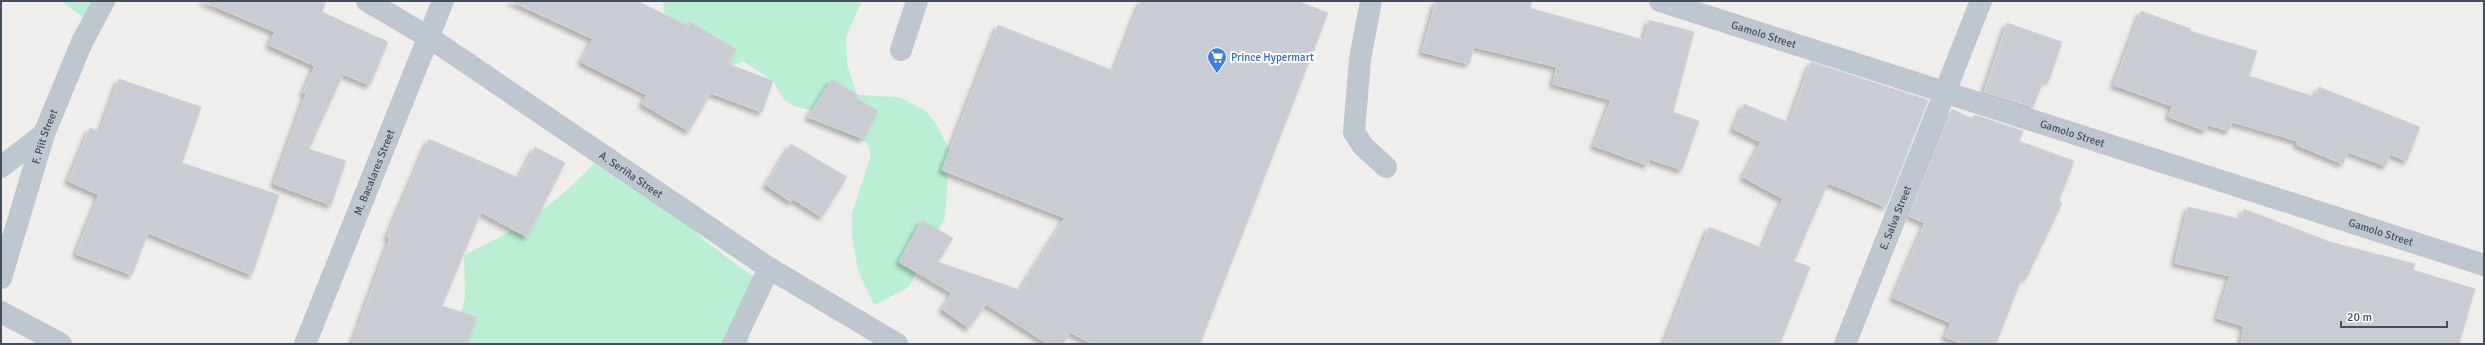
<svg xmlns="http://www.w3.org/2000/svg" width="2485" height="345" viewBox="0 0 2485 345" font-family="Signika,sans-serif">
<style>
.green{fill:#bbefd5}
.building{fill:#caccd4;stroke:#d1d3d9;filter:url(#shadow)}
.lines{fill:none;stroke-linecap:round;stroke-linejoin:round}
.minor{stroke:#bec6d0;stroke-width:22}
.labels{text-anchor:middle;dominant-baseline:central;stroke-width:4;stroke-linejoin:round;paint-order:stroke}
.street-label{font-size:11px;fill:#464e5b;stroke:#fff}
.shop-label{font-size:11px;fill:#366cbe;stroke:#fff;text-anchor:start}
</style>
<defs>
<filter id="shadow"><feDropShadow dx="-3.5" dy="3.5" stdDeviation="2" flood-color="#0004"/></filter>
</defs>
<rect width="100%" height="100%" fill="#f0eeed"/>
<!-- green -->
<g class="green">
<path d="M61 1H107L101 8 82 17Z"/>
<path d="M663 1H862L846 37 847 64 857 95 899 97 926 111 938 127 950 151 945 217 909 287 874 305 858 271 852 237V213L871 155 867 143 838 131 822 114 794 106 784 100 773 81 743 61 725 70 667 37Z"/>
<path d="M594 164 619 176 682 219 708 243 755 278 748 344H461L456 336 465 296 464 255C517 231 553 206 594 164Z"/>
</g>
<!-- building -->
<g class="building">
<path d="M202 1H326L322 12 388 42 370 85 343 74 309 149 346 161 331 205 274 184 306 94 303 93 315 66 269 45 275 32Z"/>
<path d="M511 1H637L688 26 690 22 736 49 728 64 773 81 762 112 711 93 689 131 642 104 647 95 581 62 593 39Z"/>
<path d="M1141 1H1298L1328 13 1200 344H1092L1070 332 1063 344H1048L986 304 969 328 942 309 952 293 899 262 922 220 953 238 938 262 1020 290 1065 218 942 170 998 25 1114 71Z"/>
<path d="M1436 1H1532L1530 8 1644 40 1649 20 1694 32 1673 112 1699 121 1682 170 1650 159 1647 165 1594 146 1611 100 1553 84 1557 67 1474 47 1469 64 1422 52Z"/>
<path d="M2141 11 2191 29 2190 31 2257 51 2249 76 2315 97 2319 87 2420 127 2407 161 2390 154 2386 166 2348 152 2343 164 2297 145 2298 141 2232 122 2229 131 2208 125 2206 131 2169 117 2172 106 2114 85Z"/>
<path d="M2007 23 2062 42 2049 81 2044 80 2033 107 1984 92Z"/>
<path d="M1811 62 1928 100 1886 207 1828 183 1794 261 1810 267 1780 344H1664L1709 227 1762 248 1783 199 1743 177 1761 142 1733 129 1744 104 1789 123Z"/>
<path d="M119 79 201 107 182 163 279 195 252 275 148 233 132 275 76 254 99 195 68 181 90 128 100 132Z"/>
<path d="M832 79 858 95 856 98 878 111 863 139 808 117Z"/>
<path d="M1952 109 1973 119 1975 115 2023 131 2019 141 2074 161 2059 201 2062 203 2026 279 2022 277 1996 344H1964L1945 337 1951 323 1893 298 1925 223 1909 216Z"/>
<path d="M429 139 519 178 535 147 565 163 527 237 481 212 442 306 477 317 467 344H352L390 239 387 237Z"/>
<path d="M791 144 847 177 822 217 793 199 791 202 766 185Z"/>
<path d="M2188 207 2240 219 2244 209 2330 242 2415 264 2413 270 2475 289 2459 344H2241L2244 326 2217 318 2230 276 2175 263Z"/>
</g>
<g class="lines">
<!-- minor -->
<g class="minor">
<path id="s1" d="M367 1 430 38 769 268 897 344"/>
<path d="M1371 1 1360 59 1354 132 1363 146 1386 167"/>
<path id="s2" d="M1660 1 2484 265"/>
<path d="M901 50 917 1"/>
<path d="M1 167 44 134"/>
<path id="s3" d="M1 278 44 134 82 42 104 1"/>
<path d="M1 312 61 344"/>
<path id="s4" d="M305 344 443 1"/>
<path d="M733 344 769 268"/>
<path id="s5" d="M1845 344 1981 1"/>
</g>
</g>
<!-- icons -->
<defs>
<g id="supermarket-pin" transform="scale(1)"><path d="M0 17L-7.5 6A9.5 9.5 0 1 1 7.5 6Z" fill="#3f7fe0" stroke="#fff"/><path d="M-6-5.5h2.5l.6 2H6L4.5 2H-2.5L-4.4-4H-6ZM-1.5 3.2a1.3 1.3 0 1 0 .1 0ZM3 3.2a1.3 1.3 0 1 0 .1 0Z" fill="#fff"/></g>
</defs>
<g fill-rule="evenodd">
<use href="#supermarket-pin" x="1217" y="57"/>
</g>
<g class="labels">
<!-- street labels -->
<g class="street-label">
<text stroke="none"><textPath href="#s2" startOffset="109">Gamolo Street</textPath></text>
<text stroke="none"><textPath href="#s2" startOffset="433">Gamolo Street</textPath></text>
<text stroke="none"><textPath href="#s3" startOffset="148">F. Piit Street</textPath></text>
<text stroke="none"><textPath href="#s4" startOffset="185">M. Bacalares Street</textPath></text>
<text stroke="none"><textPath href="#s1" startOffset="316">A. Seriña Street</textPath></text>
<text stroke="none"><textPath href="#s5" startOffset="136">E. Salva Street</textPath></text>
<text stroke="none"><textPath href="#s2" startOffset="757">Gamolo Street</textPath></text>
</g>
<!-- shop labels -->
<g class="shop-label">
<text x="1231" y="57">Prince Hypermart</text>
</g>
</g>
<!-- border -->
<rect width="2485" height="345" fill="none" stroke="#464e5b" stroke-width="4"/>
<!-- scale -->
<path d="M2341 321v6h106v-6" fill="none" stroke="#464e5b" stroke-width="2"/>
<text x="2347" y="321" font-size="12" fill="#464e5b" stroke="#ffffff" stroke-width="3" paint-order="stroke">20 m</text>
</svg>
